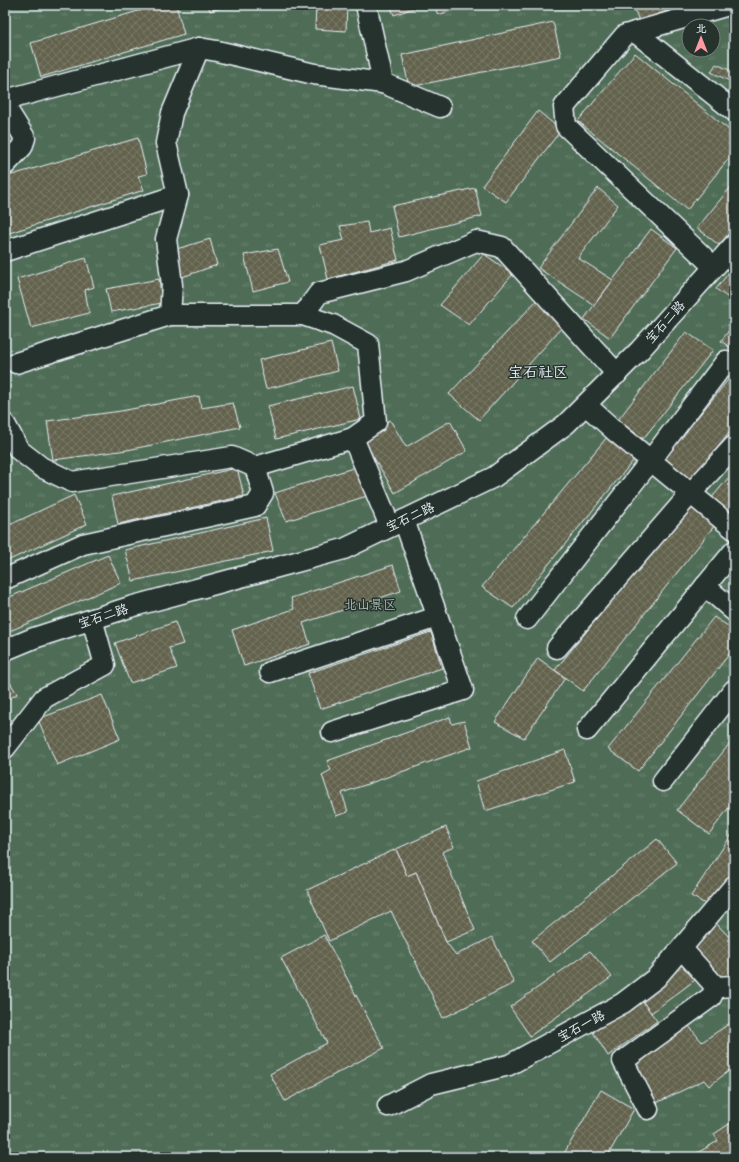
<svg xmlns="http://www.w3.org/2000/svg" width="739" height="1162" viewBox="0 0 739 1162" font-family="Itim,'LXGW WenKai TC',sans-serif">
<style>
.park{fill:url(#park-tufts);stroke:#9cafa7;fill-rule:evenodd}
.building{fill:url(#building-cross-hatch);stroke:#e8f1f8}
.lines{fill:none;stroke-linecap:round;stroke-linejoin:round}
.minor-casing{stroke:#e8f1f8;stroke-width:23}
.minor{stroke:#26332d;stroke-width:20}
.labels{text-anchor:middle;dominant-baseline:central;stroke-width:3;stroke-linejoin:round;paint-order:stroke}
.street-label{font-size:13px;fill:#e8f1f8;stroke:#26332d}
.park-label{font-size:13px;fill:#abbcb7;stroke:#26332d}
.quarter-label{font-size:15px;fill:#e8f1f8;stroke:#26332d}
</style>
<defs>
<pattern id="park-tufts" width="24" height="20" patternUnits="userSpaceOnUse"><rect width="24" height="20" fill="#506d56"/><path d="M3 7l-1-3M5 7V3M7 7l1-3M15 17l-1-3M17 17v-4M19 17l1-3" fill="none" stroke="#69826f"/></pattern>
<pattern id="building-cross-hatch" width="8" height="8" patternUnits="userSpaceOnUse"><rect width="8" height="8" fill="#63624e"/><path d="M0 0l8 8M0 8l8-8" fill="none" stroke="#797968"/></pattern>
</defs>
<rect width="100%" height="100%" fill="#26332d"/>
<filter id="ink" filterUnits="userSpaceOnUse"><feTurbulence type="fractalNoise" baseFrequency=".025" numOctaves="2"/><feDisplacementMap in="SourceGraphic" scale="8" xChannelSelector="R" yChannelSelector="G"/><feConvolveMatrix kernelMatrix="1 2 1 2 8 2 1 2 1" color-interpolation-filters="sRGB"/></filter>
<g filter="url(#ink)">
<!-- park -->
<path class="park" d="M5 5H734V1157H5ZM689 26H713V50H689Z"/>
<!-- building -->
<g class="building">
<path d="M158 5H176L184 34 41 77 31 43Z"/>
<path d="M208 5H232L210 11Z"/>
<path d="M316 5H347L346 31 315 29Z"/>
<path d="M390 5H422L394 15Z"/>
<path d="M434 5H467L438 15Z"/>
<path d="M633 5H684L639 21Z"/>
<path d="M553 22 561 56 409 87 402 55Z"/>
<path d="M635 53 734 134V152L687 210 578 121Z"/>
<path d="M716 64 734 72V83L711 72Z"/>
<path d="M538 111 561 130 506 202 482 186Z"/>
<path d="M138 138 147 174 138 176 144 190 6 234 5 177Z"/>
<path d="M734 183V227L719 245 697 228Z"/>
<path d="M475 188 482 216 399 237 392 206Z"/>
<path d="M598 188 618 205 578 258 613 280 594 305 538 268Z"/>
<path d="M367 222 369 233 390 228 398 260 328 279 320 245 344 240 340 226Z"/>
<path d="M651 229 677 248 610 338 584 319Z"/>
<path d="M210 239 217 265 179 278 170 251Z"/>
<path d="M278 249 288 282 253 291 244 255Z"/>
<path d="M484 254 513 274 469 325 440 305Z"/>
<path d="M86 258 94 287 85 290 89 313 31 328 17 279Z"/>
<path d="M734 266V302L716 289Z"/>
<path d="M159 279 162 303 111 312 106 289Z"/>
<path d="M537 300 564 325 479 420 449 394Z"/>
<path d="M734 324V350L721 341Z"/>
<path d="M686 332 713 350 643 439 618 420Z"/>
<path d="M331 343 338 371 266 389 259 360Z"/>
<path d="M732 375 734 377V427L689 483 662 461Z"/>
<path d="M353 386 361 419 276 439 268 406Z"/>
<path d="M199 396 201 408 233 403 240 427 127 450 53 460 47 421 121 411Z"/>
<path d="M390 420 406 447 450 421 467 451 395 493 361 436Z"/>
<path d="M608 436 637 456 513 608 482 587Z"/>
<path d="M356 467 367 496 286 521 275 493Z"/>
<path d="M237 468 244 496 118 524 112 496Z"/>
<path d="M734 471V519L710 500Z"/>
<path d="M74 495 87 524 5 562V527Z"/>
<path d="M689 506 715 525 583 691 555 670Z"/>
<path d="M266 518 273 551 133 581 125 550Z"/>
<path d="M108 555 121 583 5 633V599Z"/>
<path d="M393 565 401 591 303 623 310 644 244 666 232 630 294 609 291 598Z"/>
<path d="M714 617 734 630V648L638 771 608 749Z"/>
<path d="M175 622 183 644 169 648 177 668 130 683 115 643Z"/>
<path d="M431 632 442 668 320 709 308 673Z"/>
<path d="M538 658 565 678 524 738 495 722Z"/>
<path d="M5 674 17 694 5 701Z"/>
<path d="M102 695 120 739 57 765 38 719Z"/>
<path d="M450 717 452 724 464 721 472 747 342 793 348 812 336 816 322 775 331 770 327 761Z"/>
<path d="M734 738V801L709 834 677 810Z"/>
<path d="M565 750 575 782 485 811 476 781Z"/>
<path d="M446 827 454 847 442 852 475 930 446 942 416 872 407 876 396 849Z"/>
<path d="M734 831V869L709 906 691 896Z"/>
<path d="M657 839 677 863 550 962 532 941Z"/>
<path d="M396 849 407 876 416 872 446 942 456 955 492 937 514 983 443 1018 391 911 329 941 307 890Z"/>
<path d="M714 921 732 940H734V978H720L689 951Z"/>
<path d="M324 935 384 1048 285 1101 270 1074 327 1043 281 958Z"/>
<path d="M590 951 612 977 530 1036 510 1007Z"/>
<path d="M680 962 695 980 651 1013 640 998Z"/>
<path d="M640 998 657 1021 608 1056 593 1032Z"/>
<path d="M733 1021 734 1022V1067L709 1086 704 1080 652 1105 633 1064 688 1025 702 1042Z"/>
<path d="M601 1090 634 1109 607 1157H562Z"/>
<path d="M734 1121V1157H690L718 1141 714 1134Z"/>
</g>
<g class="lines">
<!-- minor casing -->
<g class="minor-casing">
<g id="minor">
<path d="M366 5 380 68 383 83 440 107"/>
<path d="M635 32 734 111"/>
<path d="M5 100 199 48 217 51 314 74 383 83"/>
<path d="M5 106 25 138 22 147 5 165"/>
<path d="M5 251 178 195"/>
<path d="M714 267 566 126 564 107 625 35 729 5"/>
<path d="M170 315 172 285 166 239 178 195 166 143 172 113 199 48"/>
<path d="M303 315 319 293 406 271 476 241 502 247 617 374"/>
<path d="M16 363 170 315H303L333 325 368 344 376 422 353 438 390 526"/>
<path d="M586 405 616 432 734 529"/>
<path d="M5 424 19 450 41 467 72 482 232 457 255 467 353 438"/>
<path d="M5 579 83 544 255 506 263 493 255 467"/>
<path d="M705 586 734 611"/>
<path d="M527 619 651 460 726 361 734 367"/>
<path d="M557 648 691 493 734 446"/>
<path d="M5 650 34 638 130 607 344 549 494 477 566 424 640 350 734 245"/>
<path d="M270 672 437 617"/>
<path d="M587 730 734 551"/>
<path d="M332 732 463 690 404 520"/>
<path d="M5 748 44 698 105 665 92 619"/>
<path d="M663 781 734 690"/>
<path d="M682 949 716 987 734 986"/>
<path d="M388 1106 431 1084 509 1065 623 1003 656 978 734 886"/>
<path d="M648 1109 623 1061 711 997 716 987"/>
</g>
</g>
<!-- minor -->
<use href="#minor" class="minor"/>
</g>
</g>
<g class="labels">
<!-- street labels -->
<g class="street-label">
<text transform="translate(665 322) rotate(-48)">宝石二路</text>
<text transform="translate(410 517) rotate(-25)">宝石二路</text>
<text transform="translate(103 616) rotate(-18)">宝石二路</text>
<text transform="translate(581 1026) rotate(-28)">宝石一路</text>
</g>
<!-- park labels -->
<g class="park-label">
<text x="370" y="604">北山景区</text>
</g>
<!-- quarter labels -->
<g class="quarter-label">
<text x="538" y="372">宝石社区</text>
</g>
</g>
<!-- margin -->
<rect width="739" height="1162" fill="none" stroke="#26332d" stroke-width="20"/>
<rect x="10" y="10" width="719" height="1142" fill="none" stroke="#e8f1f8" stroke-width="1.5" filter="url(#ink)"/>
<!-- north arrow -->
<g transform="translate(701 38)"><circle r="19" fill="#26332d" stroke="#747f7e"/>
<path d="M0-3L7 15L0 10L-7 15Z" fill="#ff9aa2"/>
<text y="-6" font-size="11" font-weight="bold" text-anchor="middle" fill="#e8f1f8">北</text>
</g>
</svg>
